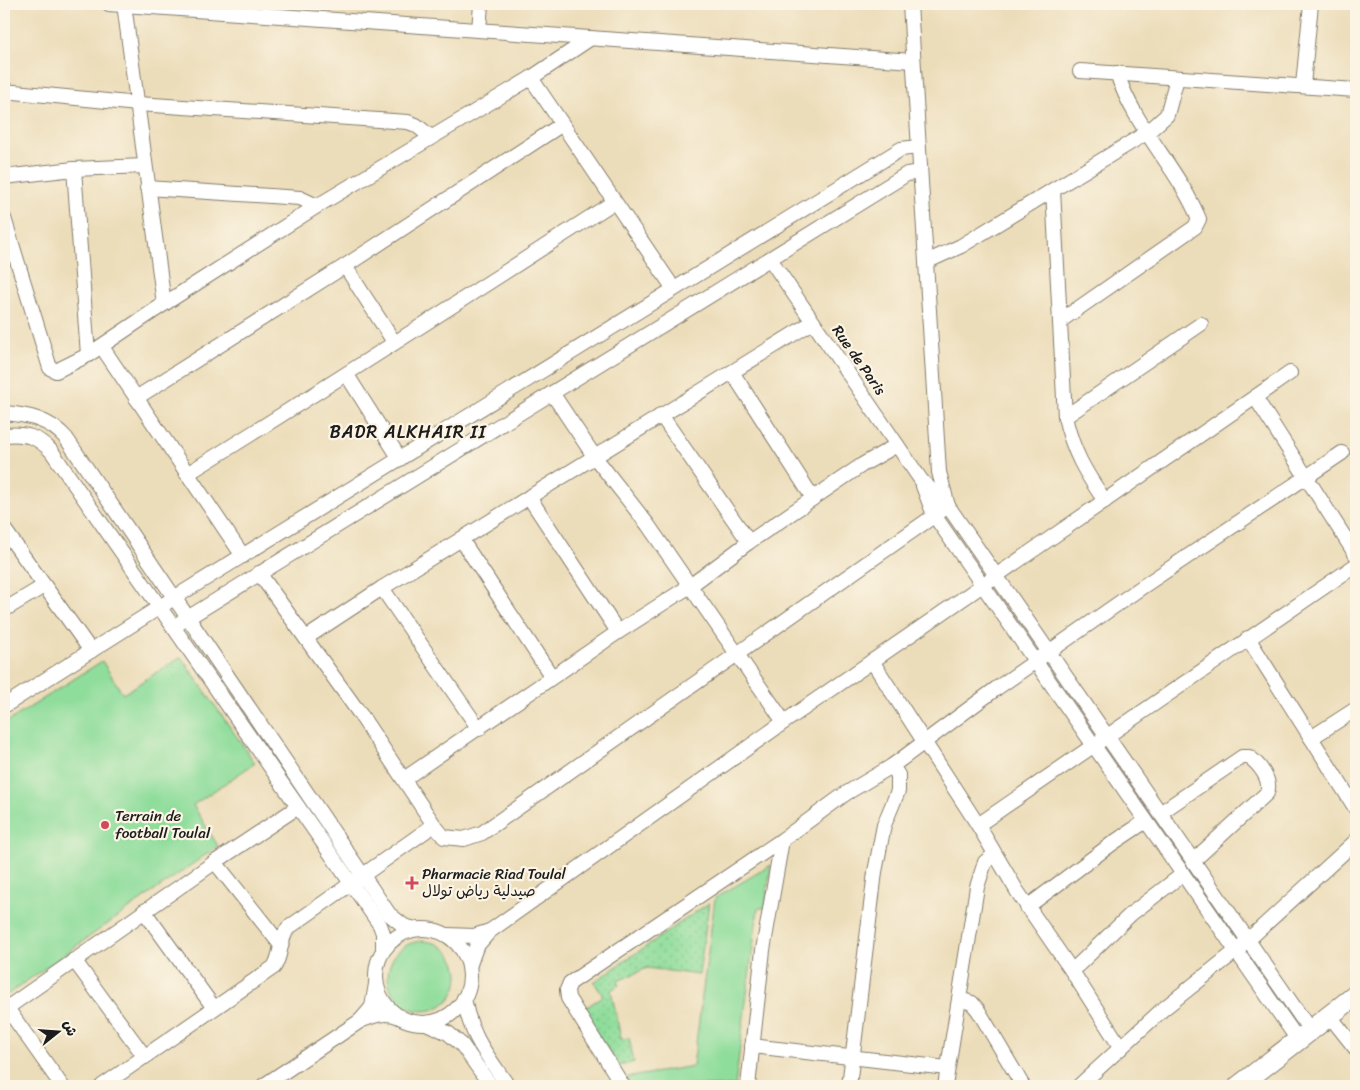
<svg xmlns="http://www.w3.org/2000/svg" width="1360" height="1090" viewBox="0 0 1360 1090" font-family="Sriracha,'Playpen Sans Arabic',sans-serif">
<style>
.grass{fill:#8fdd9b;stroke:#567c5c}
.garden{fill:url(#garden-dots);stroke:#567c5c}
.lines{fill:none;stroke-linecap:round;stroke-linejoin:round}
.street-casing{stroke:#847c6b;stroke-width:16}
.secondary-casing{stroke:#847c6b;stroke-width:22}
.street{stroke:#fff;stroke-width:14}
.secondary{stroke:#fff;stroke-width:20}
.poi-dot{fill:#d1495b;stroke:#fcf5e5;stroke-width:2}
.labels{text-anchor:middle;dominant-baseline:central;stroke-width:4.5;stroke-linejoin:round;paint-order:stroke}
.street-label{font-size:15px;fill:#1c1c1c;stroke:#fcf5e5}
.poi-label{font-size:15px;fill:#1c1c1c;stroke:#fcf5e5;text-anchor:start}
.quarter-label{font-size:18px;letter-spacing:1px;fill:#1c1c1c;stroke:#fcf5e5}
</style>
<defs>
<pattern id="garden-dots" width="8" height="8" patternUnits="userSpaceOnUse" patternTransform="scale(1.25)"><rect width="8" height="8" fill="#8fdd9b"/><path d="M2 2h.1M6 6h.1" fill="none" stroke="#7bbd85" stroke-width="1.8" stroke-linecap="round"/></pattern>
</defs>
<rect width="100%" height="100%" fill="#fcf5e5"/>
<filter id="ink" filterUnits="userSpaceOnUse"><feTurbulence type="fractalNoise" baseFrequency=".02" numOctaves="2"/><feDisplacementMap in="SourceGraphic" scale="10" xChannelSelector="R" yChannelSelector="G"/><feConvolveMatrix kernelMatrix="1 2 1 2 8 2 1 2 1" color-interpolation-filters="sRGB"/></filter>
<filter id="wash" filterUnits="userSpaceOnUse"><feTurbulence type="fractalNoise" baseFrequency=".0096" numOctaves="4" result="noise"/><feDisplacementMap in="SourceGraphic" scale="20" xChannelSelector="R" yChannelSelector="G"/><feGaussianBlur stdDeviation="1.12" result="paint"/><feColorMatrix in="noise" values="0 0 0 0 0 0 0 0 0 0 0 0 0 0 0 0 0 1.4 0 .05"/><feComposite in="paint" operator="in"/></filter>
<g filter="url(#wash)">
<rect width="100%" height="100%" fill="#ecddba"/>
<!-- grass -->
<g class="grass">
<path d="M181 657 255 763 193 805 218 846 4 997V724L102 661 123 694Z"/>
<path d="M771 865 765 908H758L735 1086H631L625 1078 693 1066 715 898Z"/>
<circle cx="423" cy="976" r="35"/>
</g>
<!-- garden -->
<path class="garden" d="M709 903 699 975 647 968 618 981 619 985 611 990 621 1039 629 1038 634 1062 619 1066 581 1011 603 996 594 982Z"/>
</g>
<g filter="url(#ink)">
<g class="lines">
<!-- street casing -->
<g class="street-casing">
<g id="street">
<path d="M109 4 913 61"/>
<path d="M124 4 164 304"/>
<path d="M479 30 481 4"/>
<path d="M1080 71 1356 90"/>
<path d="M531 78 674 289"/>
<path d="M1303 85 1311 4"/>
<path d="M4 91 138 104 408 122 416 125 431 137"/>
<path d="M74 169 88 355"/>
<path d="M4 177 74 169 144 166"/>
<path d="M147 188 300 198 317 206"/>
<path d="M1053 190 1065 417C1073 452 1085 472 1105 501"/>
<path d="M4 218 50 368 56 371 88 355 164 304 317 206 531 78 591 38"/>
<path d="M770 259 921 480 948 506 1310 1030"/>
<path d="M926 262 961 246 1148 132 1167 115 1177 78"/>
<path d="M345 266 394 342"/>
<path d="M1060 321 1195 227 1199 219C1178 168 1134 127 1117 73"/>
<path d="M102 347 243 556"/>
<path d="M732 372 813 498"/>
<path d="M347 375 400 459"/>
<path d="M552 393 594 456 648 525 784 722"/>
<path d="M1255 397 1356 555"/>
<path d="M136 398 345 266 561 125"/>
<path d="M4 413C28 415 49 419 66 438L389 914 404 926 416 929"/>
<path d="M661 415 749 542"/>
<path d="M1065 417 1201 324"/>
<path d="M4 435C25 433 38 436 52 452L380 925 383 933V950"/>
<path d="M187 474C331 385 472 293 614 202"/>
<path d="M923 486 934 515 1298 1040"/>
<path d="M529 497 618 632"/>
<path d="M4 529 91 651"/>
<path d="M461 539 552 677"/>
<path d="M259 573 360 714 434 825 444 837 464 839 482 833 948 506 939 472 910 4"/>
<path d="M382 588 479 729"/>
<path d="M4 610 44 586"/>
<path d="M173 627 907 174 920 172"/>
<path d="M306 638 382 588 813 322"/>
<path d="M1248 638 1356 809"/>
<path d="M872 661 978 825 1017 891 1072 971 1121 1048"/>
<path d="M4 706 174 598 901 149 918 147"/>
<path d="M1311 738 1356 709"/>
<path d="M404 779 618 632 690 586 749 542 862 465 897 445"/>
<path d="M1160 813 1242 757H1249C1259 764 1272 780 1267 793L1193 861"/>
<path d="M978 825 1356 565"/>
<path d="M215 862 280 944"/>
<path d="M1027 907 1113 843 1146 821"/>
<path d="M144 911 214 1008"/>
<circle cx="423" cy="976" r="47"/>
<path d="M490 931 784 722 1290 373"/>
<path d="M447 935 474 936 490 931 476 947 469 967"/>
<path d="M74 960 145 1057"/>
<path d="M1072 971 1131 914 1183 874"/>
<path d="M376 984 372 1007 360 1021C374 1015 385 1011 400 1017"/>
<path d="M464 998C470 1036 487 1055 508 1086"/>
<path d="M959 999 972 1003 978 1010 1023 1086"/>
<path d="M7 1008 62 1086"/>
<path d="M4 1010 215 862 298 807"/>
<path d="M1329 1015 1356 1049"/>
<path d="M426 1023 448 1033 462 1045 491 1086"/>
<path d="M752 1046 947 1068"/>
<path d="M102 1086 274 967C282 955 279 940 288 928L434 825"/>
<path d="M263 1086 360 1021"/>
<path d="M623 1086 568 998 567 990 570 983 782 840 845 794 892 766 997 688 1142 587 1342 453"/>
<path d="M748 1086 763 950 782 840"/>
<path d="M849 1086 875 872 884 825 898 791V775L892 766"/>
<path d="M945 1086 977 887 985 862 994 855"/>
<path d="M1079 1086 1162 1010 1236 951 1356 841"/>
</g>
</g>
<!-- secondary casing -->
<g class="secondary-casing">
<path id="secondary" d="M1239 1086 1356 995"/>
</g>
<!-- street -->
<use href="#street" class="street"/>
<!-- secondary -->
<use href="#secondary" class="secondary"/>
</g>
</g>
<!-- markers -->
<g class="poi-dot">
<circle cx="105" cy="825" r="5"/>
<path d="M409.5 875.5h5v5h5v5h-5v5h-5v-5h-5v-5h5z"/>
</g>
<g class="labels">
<!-- street labels -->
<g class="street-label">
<text transform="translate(859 360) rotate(55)">Rue de Paris</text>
</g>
<!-- poi labels -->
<g class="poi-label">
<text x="115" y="816">Terrain de<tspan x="115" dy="17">football Toulal</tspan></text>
<text x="422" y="874">Pharmacie Riad Toulal<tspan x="422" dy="17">صيدلية رياض تولال</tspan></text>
</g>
<!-- quarter labels -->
<g class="quarter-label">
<text x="408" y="432">BADR ALKHAIR II</text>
</g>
</g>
<!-- margin -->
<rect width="1360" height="1090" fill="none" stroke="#fcf5e5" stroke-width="20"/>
<!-- north arrow -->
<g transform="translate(58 1032) rotate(73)" stroke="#fcf5e5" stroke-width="4" paint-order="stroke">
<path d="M0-4L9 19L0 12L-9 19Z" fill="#1c1c1c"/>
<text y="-8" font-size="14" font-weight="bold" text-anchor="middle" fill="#1c1c1c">ش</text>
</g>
</svg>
